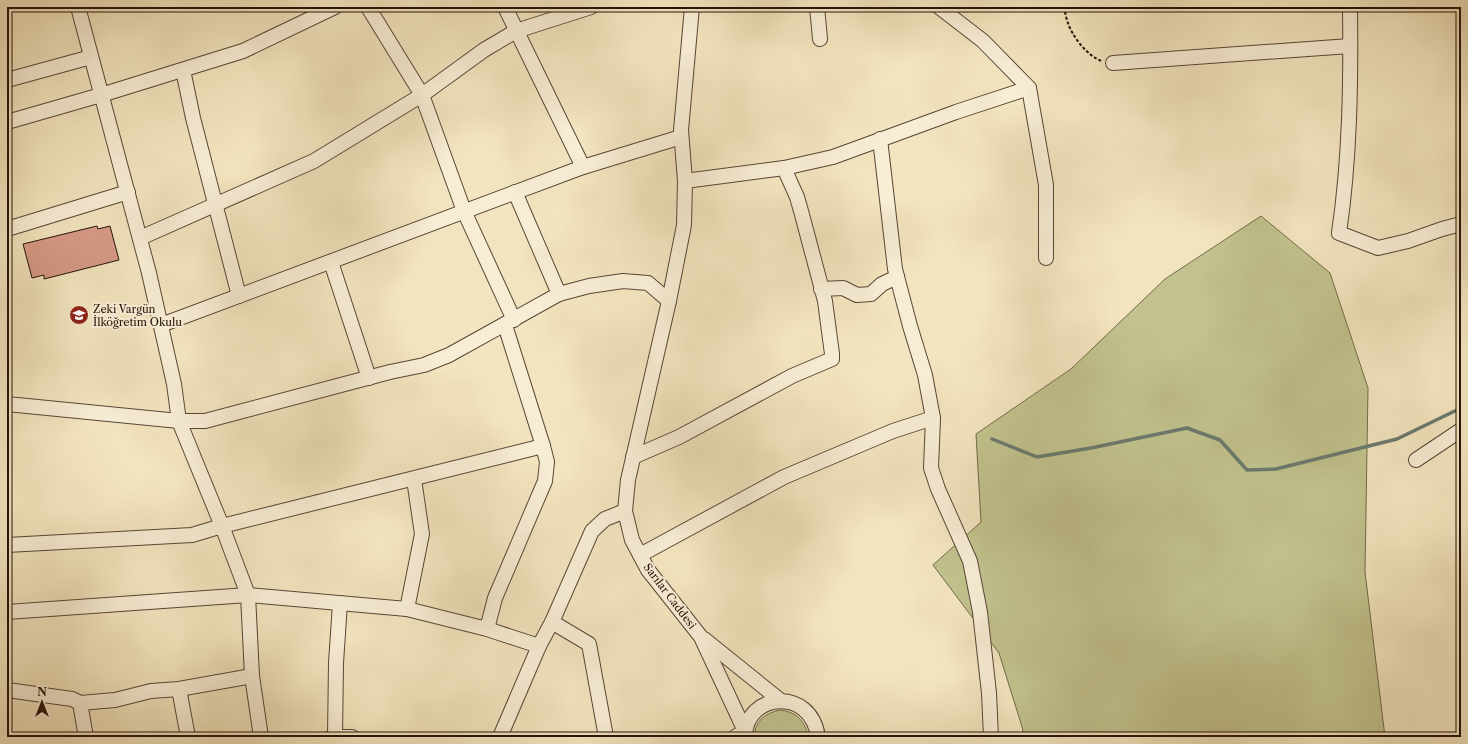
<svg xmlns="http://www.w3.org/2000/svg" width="1468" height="744" viewBox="0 0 1468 744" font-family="'Libre Caslon Text',serif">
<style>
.green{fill:#c1c28d;stroke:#726a4b}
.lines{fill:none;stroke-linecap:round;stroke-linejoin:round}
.stream{stroke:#6b7a6e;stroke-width:3.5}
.building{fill:#d79a86;stroke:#241209}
.minor-casing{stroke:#584636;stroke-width:16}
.path{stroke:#241209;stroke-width:2;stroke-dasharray:3 2;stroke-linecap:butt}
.minor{stroke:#f7edd5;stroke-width:14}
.labels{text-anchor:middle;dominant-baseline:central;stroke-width:4;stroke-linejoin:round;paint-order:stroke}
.poi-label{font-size:11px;fill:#241209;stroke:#f7edd5;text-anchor:start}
.street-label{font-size:11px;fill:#241209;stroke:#f7edd5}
</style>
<rect width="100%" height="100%" fill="#f2e4be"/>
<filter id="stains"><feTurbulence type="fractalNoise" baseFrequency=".005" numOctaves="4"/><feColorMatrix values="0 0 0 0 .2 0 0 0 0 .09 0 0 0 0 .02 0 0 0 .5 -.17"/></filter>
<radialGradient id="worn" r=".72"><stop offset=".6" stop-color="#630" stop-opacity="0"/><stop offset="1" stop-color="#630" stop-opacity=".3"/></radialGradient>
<!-- green -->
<g class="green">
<path d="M1261 216 1330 273 1368 388 1365 572 1385 737H1021L1023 730 999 653 933 565 981 522 976 434 1071 369 1165 279Z"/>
<path d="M780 710C796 712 805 720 808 737H754C755 721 765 713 780 710Z"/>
</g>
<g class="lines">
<!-- stream -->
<path class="stream" d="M992 439 1037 457 1091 448 1187 428 1220 440 1247 470 1276 469 1397 439 1461 408"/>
</g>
<!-- building -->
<path class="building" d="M97 226 98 229 110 226 119 260 44 279V275L32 278 23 244Z"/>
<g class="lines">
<!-- minor casing -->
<g class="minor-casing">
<g id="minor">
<path d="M78 7 149 273 174 384 179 421 222 526 248 595 252 676 261 737"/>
<path d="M368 7 422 95 464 211 514 320"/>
<path d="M505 7 583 167"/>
<path d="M692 7 681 130 685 181 684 225 669 301 628 480 625 511 632 540 648 570 701 637 745 731 735 737"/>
<path d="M817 7 820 39"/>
<path d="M939 7 983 41 1029 88 1046 185V258"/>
<path d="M1350 7C1351 82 1350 158 1339 233L1378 248 1408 241 1442 229 1461 224"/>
<path d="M1113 63 1350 46"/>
<path d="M183 70 193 118 239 296"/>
<path d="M7 80 91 57"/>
<path d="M7 122 101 95 243 51 335 7"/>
<path d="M880 139 895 269 910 326 925 375 933 418 931 468 938 489 970 561 980 612 989 693 991 737"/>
<path d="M685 181 784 168 833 157 956 112 1029 88"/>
<path d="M515 192 559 294"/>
<path d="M7 229 128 192"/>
<path d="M140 238 314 161 422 95 484 50 516 31 591 7"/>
<path d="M331 262 369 378"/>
<path d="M821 289 843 288 857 295 871 294 882 284 897 277"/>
<path d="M161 325 583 167 681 137"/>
<path d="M7 404 179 421H205L390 372 424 365 449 355 559 294 589 286 623 281 648 283 669 301"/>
<path d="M633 457 679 437 792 376 832 359V354L825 301 801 211 797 197 784 168"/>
<path d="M1416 460 1461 430"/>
<path d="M7 545 192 535 222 526 543 446"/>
<path d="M640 555 784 477 893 431 933 418"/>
<path d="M407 609 422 534 414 479"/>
<path d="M7 612 248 595 407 609 487 629 539 646"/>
<path d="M552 622 589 644 606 737"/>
<path d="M487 629 495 598 545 481 547 462 543 446 505 325"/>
<path d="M704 639 781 701"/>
<path d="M179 689 188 737"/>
<path d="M7 690 72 699 80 703 115 700 151 691 179 689 252 676"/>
<path d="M80 703 86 737"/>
<path d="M335 736 336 663 340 603"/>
<path d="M745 736C746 693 811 686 818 737"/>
<path d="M332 737H352"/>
<path d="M500 737 539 646 552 622 592 531 605 519 625 511"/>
</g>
</g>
<!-- path -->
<path class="path" d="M1064 7C1065 12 1066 18 1068 23 1072 36 1088 57 1102 61"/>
<!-- minor -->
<use href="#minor" class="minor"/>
</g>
<!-- icons -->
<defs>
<g id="school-disc" transform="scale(1)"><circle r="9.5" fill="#8f2418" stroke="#f7edd5"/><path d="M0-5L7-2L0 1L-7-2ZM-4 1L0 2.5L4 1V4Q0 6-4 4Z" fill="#fff"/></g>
</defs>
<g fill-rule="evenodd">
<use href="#school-disc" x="79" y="315"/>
</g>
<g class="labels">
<!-- poi labels -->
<g class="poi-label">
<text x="93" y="309">Zeki Vargün<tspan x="93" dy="13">İlköğretim Okulu</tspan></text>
</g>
<!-- street labels -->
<g class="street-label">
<text transform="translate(670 596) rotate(53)">Sarılar Caddesi</text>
</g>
</g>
<!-- margin -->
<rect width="1468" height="744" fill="none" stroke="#f2e4be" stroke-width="24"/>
<rect x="8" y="8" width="1452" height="728" fill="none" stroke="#241209" stroke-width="2"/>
<rect x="12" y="12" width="1444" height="720" fill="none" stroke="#241209"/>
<!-- north arrow -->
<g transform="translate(42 702)" stroke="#f7edd5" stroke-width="3" paint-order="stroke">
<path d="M0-3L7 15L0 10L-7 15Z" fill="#241209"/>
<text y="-6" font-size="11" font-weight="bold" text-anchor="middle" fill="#241209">N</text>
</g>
<rect width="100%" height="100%" filter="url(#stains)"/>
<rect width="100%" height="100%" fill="url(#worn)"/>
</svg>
